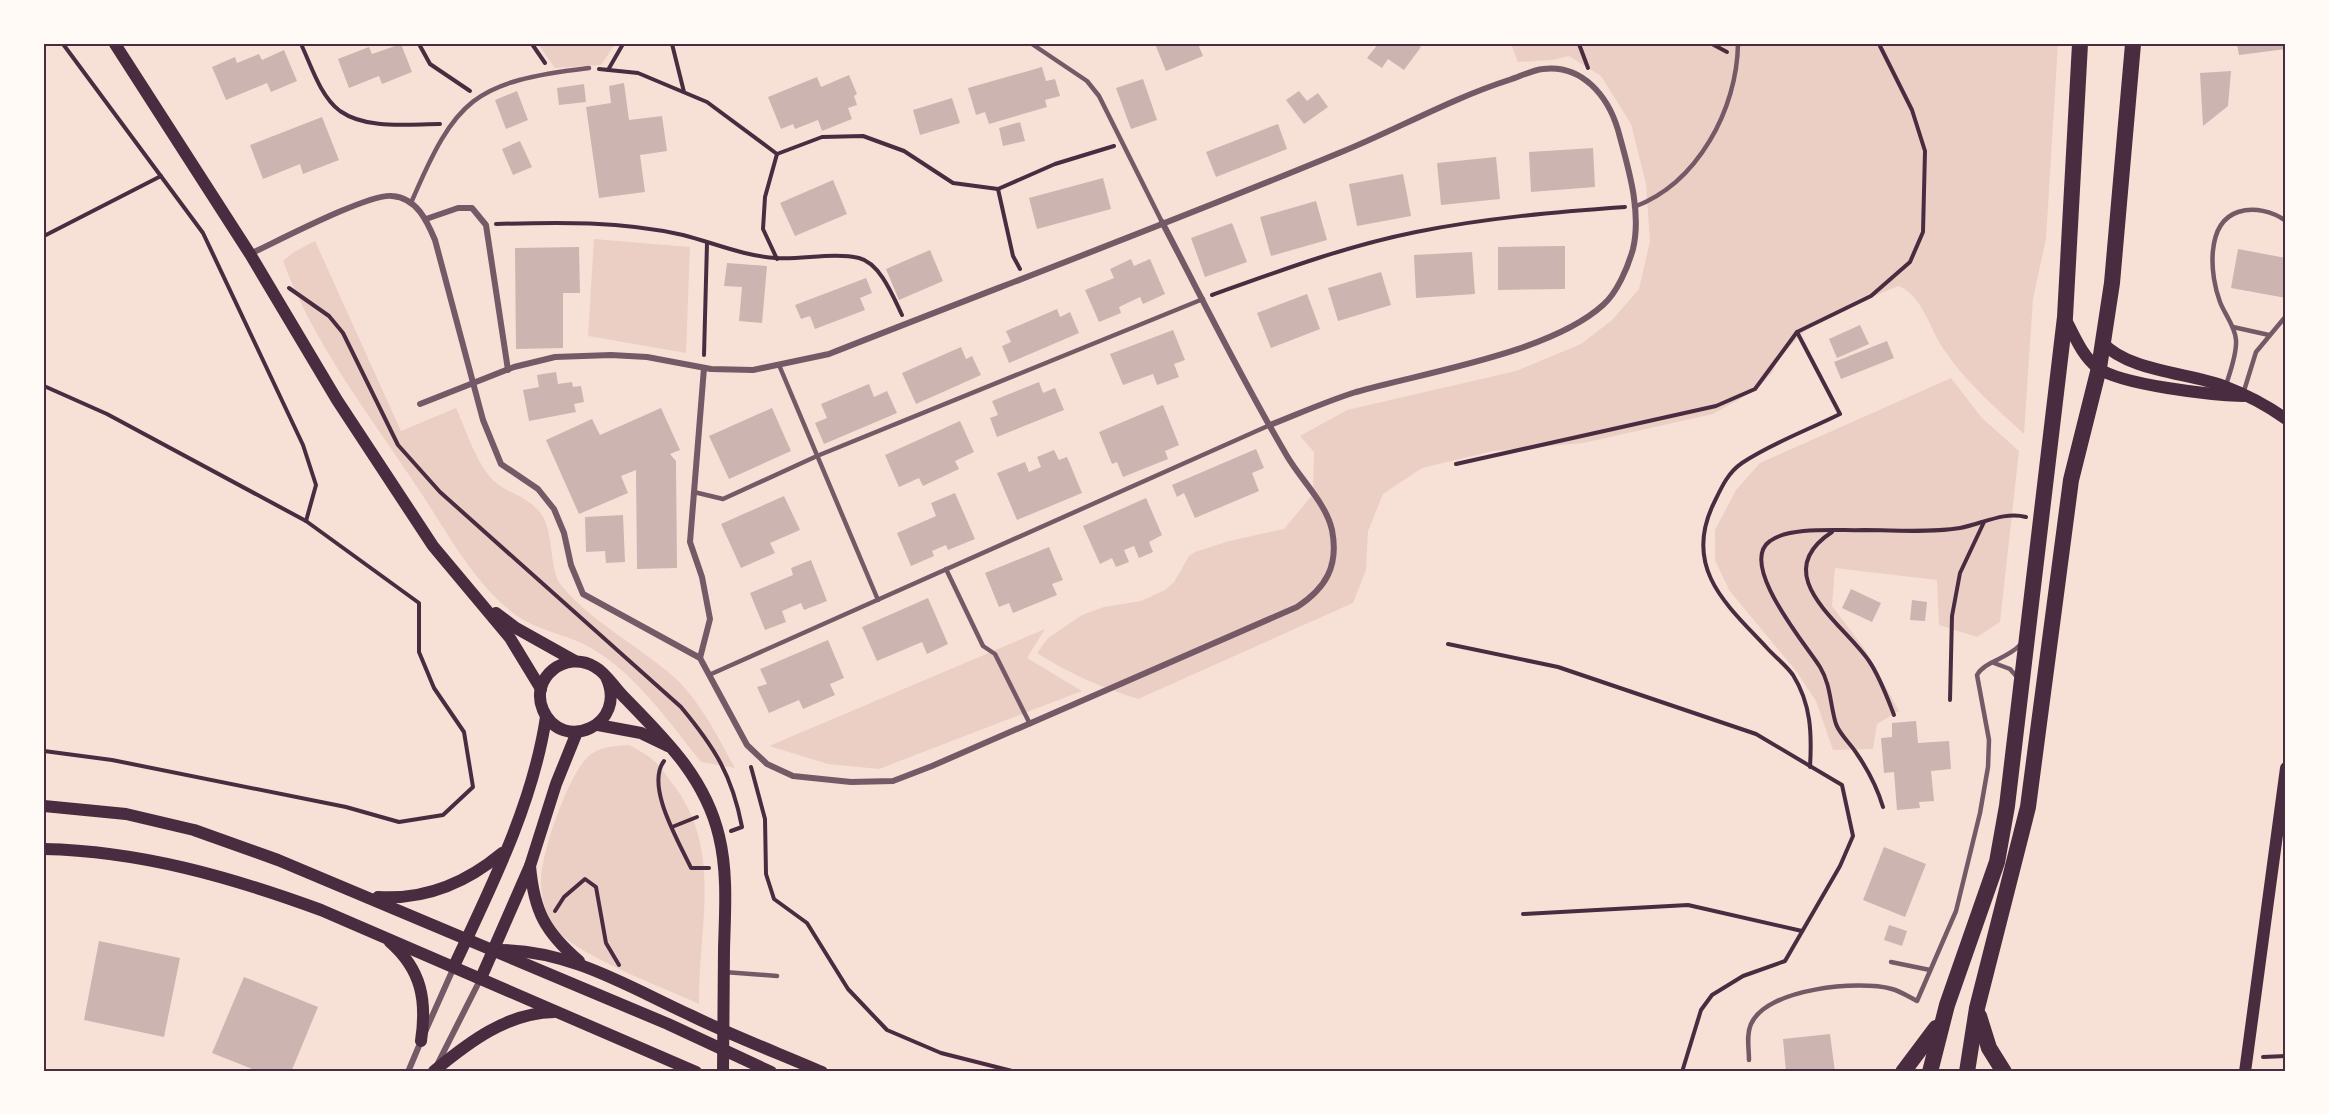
<svg xmlns="http://www.w3.org/2000/svg" width="2329" height="1115" viewBox="0 0 2329 1115" font-family="'Source Sans 3',sans-serif">
<style>
.green{fill:#ebcfc5}
.building{fill:#ccb4b1}
.lines{fill:none;stroke-linecap:round;stroke-linejoin:round}
.path{stroke:#4a2c40;stroke-width:4}
.service{stroke:#755966;stroke-width:4.5}
.minor{stroke:#755966;stroke-width:6}
.secondary{stroke:#4a2c40;stroke-width:12}
.trunk{stroke:#4a2c40;stroke-width:16}
.neatline{fill:none;stroke:#4a2c40;stroke-width:2}
</style>
<rect width="100%" height="100%" fill="#f7e1d7"/>
<!-- green -->
<g class="green">
<path d="M538 44H615L601 65 555 68Z"/>
<path d="M1511 44H2058L2046 239 2033 299 2024 434C1995 407 1963 380 1941 345 1929 326 1921 294 1898 286L1814 322 1791 345 1784 347 1772 373 1756 390 1713 414 1583 443 1493 451 1422 468 1383 494 1368 531 1366 570 1353 603 1138 699C1101 687 1069 674 1037 653L1048 638 1082 615 1104 607 1141 601 1165 590 1174 582 1189 556 1195 552 1229 541 1284 529 1313 494 1314 452 1300 436 1347 410 1516 371 1581 344 1612 320 1639 289 1650 241 1646 184 1631 124 1601 76 1569 56 1552 60 1518 62Z"/>
<path d="M594 239 690 247 686 353 588 336Z"/>
<path d="M315 241 401 431 456 408C467 431 475 462 494 481 505 492 529 496 542 515 554 533 549 570 561 585 592 623 638 645 674 677 701 702 717 736 735 768L701 762C670 723 635 673 591 648 567 634 536 631 513 613 472 581 446 530 417 487 369 414 313 343 283 261L294 252Z"/>
<path d="M1951 378 1982 418 2019 451 2000 622 1977 637 1939 625 1937 580 1835 568 1832 606 1864 648 1899 711 1877 724 1873 749 1833 750 1816 701 1796 671 1729 590 1715 560V530L1736 490 1760 463Z"/>
<path d="M1045 629 1027 658 1082 691 879 769 828 764 769 746Z"/>
<path d="M629 745C656 759 657 763 675 787 723 852 698 929 699 1004 665 988 575 955 555 928 545 914 541 897 541 880 541 854 569 771 590 755 601 746 616 746 629 745Z"/>
</g>
<!-- building -->
<g class="building">
<path d="M401 44 412 72 382 84 379 76 349 88 338 59 369 47 372 54Z"/>
<path d="M1155 44H1198L1203 56 1166 71Z"/>
<path d="M1378 44H1416L1421 47 1404 70 1388 59 1382 68 1367 58Z"/>
<path d="M2237 44H2286V49L2239 55Z"/>
<path d="M284 50 297 81 271 92 267 83 226 100 212 67 235 57 237 63 259 54 262 60Z"/>
<path d="M1042 67 1046 81 1055 79 1060 96 1045 100 1047 107 989 124 985 112 976 115 968 88Z"/>
<path d="M2231 71 2228 106 2203 126 2200 73Z"/>
<path d="M849 75 857 94 854 96 857 105 848 108 852 119 822 131 818 120 795 129 793 124 781 129 768 97 817 77 821 87Z"/>
<path d="M1143 79 1157 120 1131 129 1116 88Z"/>
<path d="M624 83 629 120 662 116 667 151 640 155 645 192 599 198 586 107 611 103 609 86Z"/>
<path d="M584 84 586 102 559 105 557 88Z"/>
<path d="M517 91 528 120 506 129 495 100Z"/>
<path d="M1299 91 1307 101 1318 93 1328 107 1304 124 1286 100Z"/>
<path d="M952 98 960 123 920 135 913 110Z"/>
<path d="M322 117 339 160 303 174 300 164 263 179 250 145Z"/>
<path d="M1020 122 1025 141 1003 146 999 128Z"/>
<path d="M1278 124 1287 149 1216 177 1206 152Z"/>
<path d="M520 141 532 167 513 175 502 149Z"/>
<path d="M1593 148 1595 187 1531 192 1529 152Z"/>
<path d="M1496 157 1500 199 1441 205 1437 163Z"/>
<path d="M1403 174 1411 216 1357 226 1349 184Z"/>
<path d="M1103 178 1111 209 1037 229 1029 198Z"/>
<path d="M833 180 847 214 795 236 780 203Z"/>
<path d="M1316 201 1327 240 1271 256 1260 217Z"/>
<path d="M1232 223 1247 262 1205 277 1191 238Z"/>
<path d="M1565 246V289L1498 290V247Z"/>
<path d="M579 247 580 293H563V348L516 349 515 248Z"/>
<path d="M2238 249 2286 258V298L2231 288Z"/>
<path d="M930 250 943 281 899 300 886 269Z"/>
<path d="M1472 252 1475 294 1416 298 1414 255Z"/>
<path d="M1131 259 1134 266 1150 259 1165 294 1143 304 1140 297 1119 307 1121 313 1099 322 1085 290 1114 278 1110 269Z"/>
<path d="M727 263 767 266 762 323 739 321 742 287 724 286Z"/>
<path d="M1381 272 1391 305 1338 321 1328 288Z"/>
<path d="M866 278 872 293 860 298 865 310 815 329 810 316 801 319 795 305Z"/>
<path d="M1307 294 1320 329 1271 348 1257 313Z"/>
<path d="M1057 309 1060 317 1070 312 1079 333 1009 363 1002 346 1011 342 1006 331Z"/>
<path d="M1860 325 1869 344 1837 358 1829 339Z"/>
<path d="M1173 330 1185 360 1174 364 1179 377 1157 385 1153 374 1123 385 1110 354Z"/>
<path d="M1887 341 1894 358 1841 379 1834 362Z"/>
<path d="M961 347 966 359 972 356 981 375 916 404 902 373Z"/>
<path d="M556 372 558 384 572 382 573 387 581 386 584 402 574 404 576 412 529 421 523 390 539 387 537 375Z"/>
<path d="M1039 382 1043 393 1055 388 1064 410 997 437 990 418 998 415 992 401Z"/>
<path d="M869 384 874 397 887 391 897 413 824 444 815 423 827 418 821 404Z"/>
<path d="M1163 405 1179 445 1165 451 1168 459 1123 477 1117 462 1112 464 1099 432Z"/>
<path d="M661 408 680 450 670 454 676 461 677 568 637 569 636 470 621 476 628 493 579 514 546 440 592 419 600 435Z"/>
<path d="M772 408 791 451 729 479 709 436Z"/>
<path d="M960 421 974 452 955 461 959 469 923 486 919 478 899 487 885 455Z"/>
<path d="M1256 449 1264 468 1252 473 1259 491 1195 518 1184 493 1177 497 1172 485Z"/>
<path d="M1054 450 1059 460 1067 457 1082 493 1017 520 997 473 1025 462 1029 472 1041 467 1037 457Z"/>
<path d="M955 493 975 539 948 550 946 545 932 551 934 556 911 566 897 533 936 516 931 503Z"/>
<path d="M784 496 800 530 770 543 775 553 741 568 721 524Z"/>
<path d="M1146 498 1162 535 1149 542 1153 552 1139 558 1134 546 1124 550 1129 562 1116 567 1112 558 1100 564 1083 526Z"/>
<path d="M623 515 625 562 606 563 605 551 586 552 585 517Z"/>
<path d="M1049 547 1063 580 1052 584 1057 595 1013 613 1009 603 999 607 985 573Z"/>
<path d="M811 560 827 601 804 610 801 603 782 611 786 622 765 630 750 593 793 575 791 568Z"/>
<path d="M1851 589 1881 603 1872 622 1842 608Z"/>
<path d="M928 598 948 644 927 654 922 642 877 661 862 627Z"/>
<path d="M1912 600 1927 602 1925 621 1910 620Z"/>
<path d="M828 640 844 678 830 684 835 695 803 709 799 700 769 713 757 687 767 684 760 669Z"/>
<path d="M1916 721 1918 743 1949 741 1951 769 1931 771 1934 801 1919 802 1920 808 1897 810 1894 772 1884 773 1881 738 1892 737V723Z"/>
<path d="M1884 847 1926 864 1905 917 1863 900Z"/>
<path d="M1889 925 1907 931 1902 946 1884 940Z"/>
<path d="M99 941 180 958 164 1037 84 1020Z"/>
<path d="M244 977 318 1007 291 1072H260L212 1053Z"/>
<path d="M1830 1034 1835 1072H1786L1783 1039Z"/>
</g>
<g class="lines">
<!-- path -->
<g class="path">
<path d="M63 44 203 233 303 445 316 485 306 521"/>
<path d="M301 44C311 65 320 96 340 111 367 130 409 124 440 124"/>
<path d="M419 44 430 64 470 91"/>
<path d="M532 44 545 63"/>
<path d="M672 44 684 92"/>
<path d="M1579 44 1588 68"/>
<path d="M1712 44 1727 52"/>
<path d="M599 69 638 73 707 102 777 154 822 137 863 136 904 151 953 183 998 189 1055 164 1114 146"/>
<path d="M608 70 623 44"/>
<path d="M998 189 1013 256 1020 269"/>
<path d="M496 224C558 222 622 221 683 235 714 243 744 256 776 258 801 260 834 252 859 258 880 263 893 296 902 315"/>
<path d="M44 236 161 176"/>
<path d="M777 259 763 229 765 197 777 154"/>
<path d="M289 288 329 316 343 333 398 445 440 492 681 707C715 748 732 775 742 827L731 831"/>
<path d="M1212 295C1279 271 1346 246 1416 232 1485 218 1555 212 1625 207"/>
<path d="M1797 332 1840 414C1808 430 1772 443 1742 463 1726 474 1720 491 1712 507 1684 570 1728 606 1767 648 1775 657 1786 665 1793 675 1811 704 1812 733 1810 767"/>
<path d="M704 355 707 243"/>
<path d="M44 386 107 414 306 521 419 603V652L434 688 464 732 473 787 443 815 399 822 346 807 112 760 44 751"/>
<path d="M1456 464 1716 406 1755 389 1797 332 1871 296 1910 262 1923 232 1925 151 1912 110 1879 44"/>
<path d="M1832 532C1766 575 1843 623 1869 661 1880 677 1887 697 1894 715"/>
<path d="M1448 644 1558 667 1756 734 1842 785 1853 836 1840 866 1785 961 1743 976 1712 995 1701 1010 1682 1072"/>
<path d="M1950 700 1952 616 1960 573 1984 522"/>
<path d="M664 761C645 786 679 842 691 868H709"/>
<path d="M751 767 765 819 766 874 774 899 807 923 848 989 887 1030 941 1053 1016 1072"/>
<path d="M1883 807C1877 787 1868 770 1857 754 1851 744 1840 735 1836 724 1830 705 1831 685 1820 667 1807 646 1737 564 1770 541 1790 526 1840 531 1864 530 1895 530 1929 533 1960 528 1982 524 2004 511 2026 517"/>
<path d="M672 827 697 817"/>
<path d="M555 911 564 897 585 879 596 887 606 943 619 965"/>
<path d="M1523 914 1688 905 1802 931"/>
<path d="M2263 1057 2286 1056"/>
</g>
<!-- service -->
<g class="service">
<path d="M1032 44 1087 81 1099 96 1162 222"/>
<path d="M411 203C456 98 473 82 589 68"/>
<path d="M1634 207C1698 183 1737 109 1738 44"/>
<path d="M2233 327 2269 335"/>
<path d="M779 365 878 600"/>
<path d="M2226 385C2230 372 2237 354 2236 340 2235 326 2225 315 2220 302 2210 276 2205 223 2238 212 2254 207 2272 211 2286 221"/>
<path d="M2243 394 2256 352 2286 316"/>
<path d="M694 492 723 499 817 456 1203 299"/>
<path d="M946 569 983 646 995 654 1030 724"/>
<path d="M1994 663 2010 669 2017 677"/>
<path d="M709 675 1270 425"/>
<path d="M1891 962 1930 970"/>
<path d="M724 972 777 976"/>
<path d="M1749 1060C1749 1048 1746 1035 1751 1024 1767 988 1859 980 1892 989 1900 991 1909 997 1917 1001L1956 911 1980 813 1988 767 1989 740 1977 675C1985 661 2007 659 2020 645"/>
</g>
<!-- minor -->
<g class="minor">
<path d="M426 219 458 208H472L486 225 508 370"/>
<path d="M250 254C276 242 369 193 392 196 417 198 427 221 435 240L483 420 501 464 538 489 554 509 564 533 571 565 583 594 700 658 747 745 767 764 793 776 851 782 893 781 932 766 1297 607C1326 588 1339 566 1332 530 1326 503 1301 480 1287 456 1242 380 1203 300 1162 222"/>
<path d="M420 404 514 367 555 357 611 355 647 357 711 369 753 370 829 354C999 287 1170 223 1339 153 1396 130 1450 99 1509 80 1519 77 1532 70 1543 69 1582 64 1608 96 1618 130 1628 167 1642 211 1633 249 1628 267 1617 293 1603 305 1550 353 1426 372 1356 392 1327 401 1298 414 1270 425"/>
<path d="M700 658 710 619 702 577 690 542 704 368"/>
<path d="M425 1032 454 967"/>
<path d="M438 1063 481 978"/>
<path d="M408 1072 421 1041"/>
</g>
<!-- secondary -->
<g class="secondary">
<path d="M115 44 250 254 337 400 433 546 510 638 541 689"/>
<path d="M2065 318C2074 335 2082 356 2098 368 2121 385 2212 395 2243 396"/>
<path d="M2103 343C2128 371 2189 373 2224 386 2245 394 2268 406 2286 419"/>
<path d="M496 613 516 628 575 661"/>
<path d="M606 677C629 725 562 754 543 710 529 678 566 649 595 667 606 673 614 687 623 696 664 738 705 777 719 836 728 873 725 911 724 949 724 990 723 1031 723 1072"/>
<path d="M598 725 641 733 668 746"/>
<path d="M44 806 126 814 194 830 278 860 668 1024 771 1072"/>
<path d="M44 849C140 851 231 877 321 910L696 1072"/>
<path d="M530 866C534 911 545 932 579 961"/>
<path d="M378 897C424 900 466 883 502 853"/>
<path d="M390 942C422 970 427 1001 421 1041"/>
<path d="M500 950C570 950 629 987 690 1015 733 1036 778 1053 822 1072"/>
<path d="M454 966C491 887 533 804 546 717"/>
<path d="M481 978 530 866 556 784 577 732"/>
<path d="M434 1071C469 1042 507 1013 554 1012"/>
<path d="M2245 1072 2286 768"/>
</g>
<!-- trunk -->
<g class="trunk">
<path d="M1979 1016 1989 1048 2004 1072"/>
<path d="M1903 1072 1936 1028"/>
<path d="M1930 1072 1947 1005 1997 862 2007 806 2065 317 2080 44"/>
<path d="M1967 1072 1977 1008 2028 807 2071 480 2099 368 2112 283 2133 44"/>
</g>
</g>
<!-- border -->
<rect width="2329" height="1115" fill="none" stroke="#fffaf5" stroke-width="90"/>
<rect x="45" y="45" width="2239" height="1025" class="neatline"/>
</svg>
